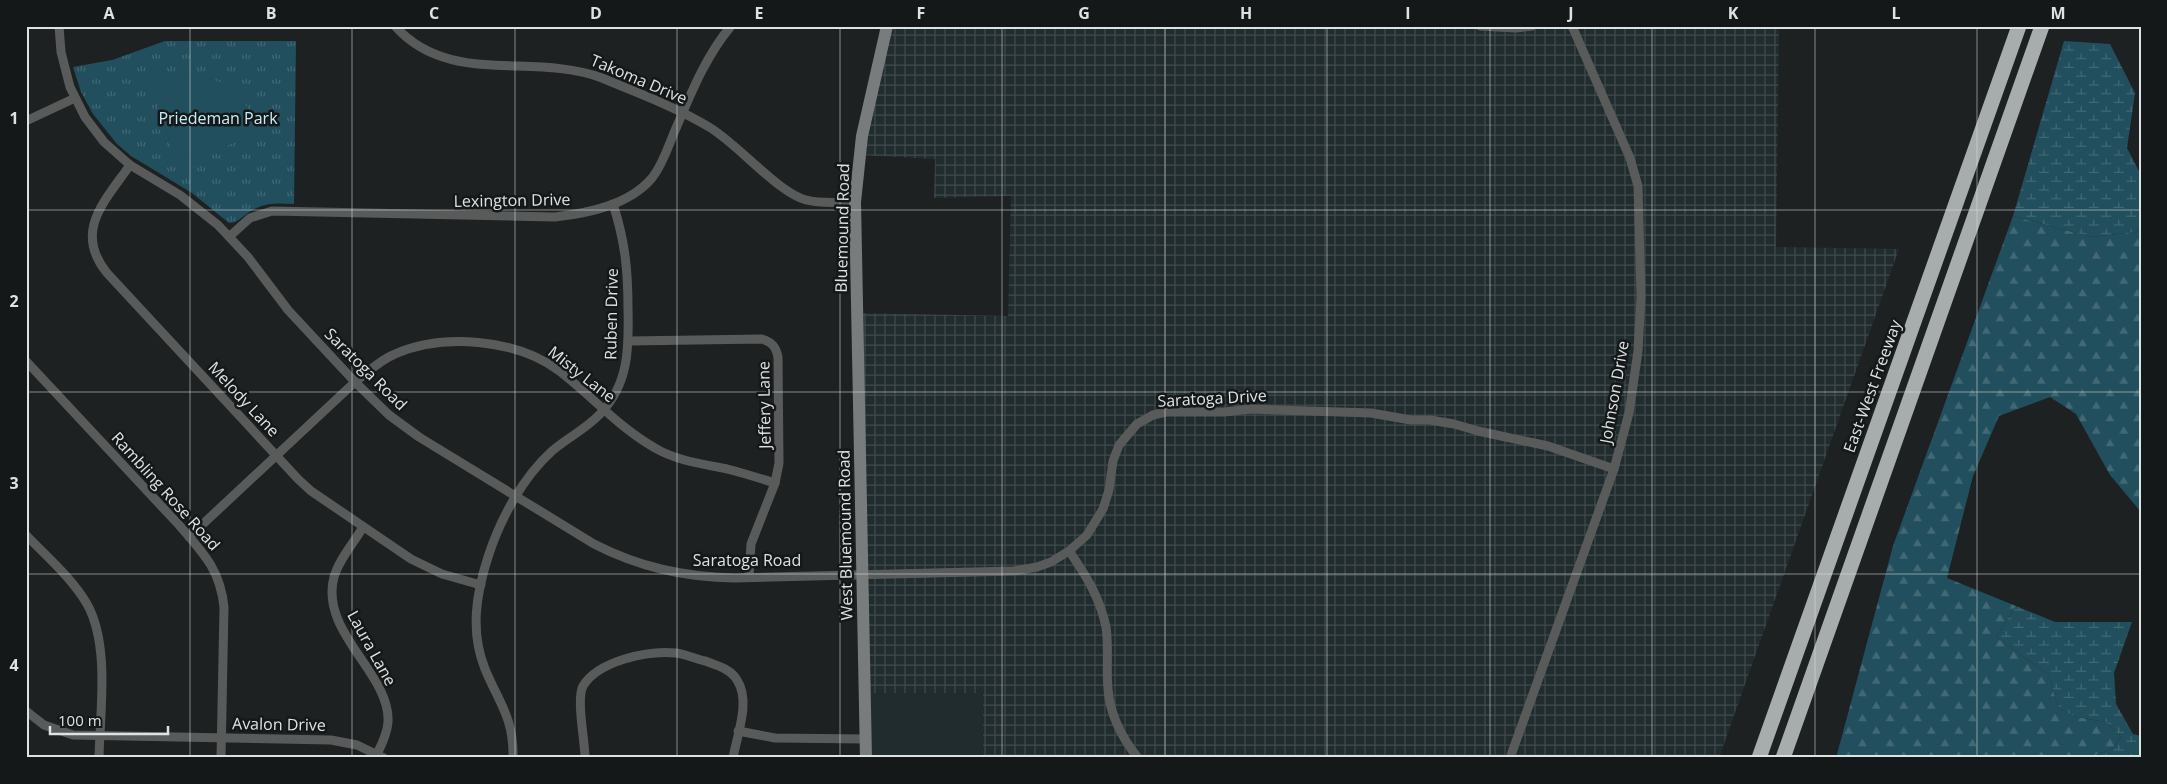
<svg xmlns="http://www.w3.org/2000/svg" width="2167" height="784" viewBox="0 0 2167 784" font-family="'Open Sans',sans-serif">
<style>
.built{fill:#212c2f}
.industrial{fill:url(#industrial-grid)}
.grass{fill:url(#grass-tufts)}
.forest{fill:url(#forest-firs)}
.wetland{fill:url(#wetland-marsh)}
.pitch{fill:#224f5d}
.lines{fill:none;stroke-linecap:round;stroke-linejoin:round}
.minor{stroke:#595b5b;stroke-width:9}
.secondary{stroke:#787c7c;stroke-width:12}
.motorway{stroke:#a7acac;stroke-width:15}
.grid{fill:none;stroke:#dfe2e3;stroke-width:1;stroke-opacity:0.55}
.labels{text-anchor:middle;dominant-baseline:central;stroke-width:5;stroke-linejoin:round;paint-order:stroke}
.street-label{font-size:16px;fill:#dfe2e3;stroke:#141819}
.park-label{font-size:16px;fill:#c9ebf8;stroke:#141819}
.neatline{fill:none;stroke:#dfe2e3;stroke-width:2}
.grid-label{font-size:16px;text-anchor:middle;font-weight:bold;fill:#dfe2e3}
</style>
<defs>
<pattern id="industrial-grid" width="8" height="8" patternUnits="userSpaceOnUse" patternTransform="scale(1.25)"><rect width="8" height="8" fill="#212c2f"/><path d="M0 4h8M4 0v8" fill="none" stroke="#414a4d"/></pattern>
<pattern id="grass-tufts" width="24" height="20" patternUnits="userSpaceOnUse" patternTransform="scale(1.25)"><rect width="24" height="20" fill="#224f5d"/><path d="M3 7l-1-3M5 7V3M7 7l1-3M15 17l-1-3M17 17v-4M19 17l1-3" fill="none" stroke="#426874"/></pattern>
<pattern id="forest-firs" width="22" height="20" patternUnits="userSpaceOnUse" patternTransform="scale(1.25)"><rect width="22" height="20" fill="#224f5d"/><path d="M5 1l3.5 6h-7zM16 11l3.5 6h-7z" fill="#426874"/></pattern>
<pattern id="wetland-marsh" width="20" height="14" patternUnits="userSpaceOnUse" patternTransform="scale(1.25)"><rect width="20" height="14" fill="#224f5d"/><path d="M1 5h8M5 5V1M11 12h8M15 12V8" fill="none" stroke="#426874"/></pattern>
</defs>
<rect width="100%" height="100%" fill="#1d2122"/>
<!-- built -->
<path class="built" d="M865 693H983V758H866Z"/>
<!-- industrial -->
<path class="industrial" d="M887 26H1779L1776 247 1899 249 1719 758H983V693H865L857 313 1008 316 1011 196 934 198 935 159 859 155Z"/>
<!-- grass -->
<path class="grass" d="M165 41H296L294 204C283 204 270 202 259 207 248 210 239 224 229 223L192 193 131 156 117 144 93 114 81 92 73 67 112 60Z"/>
<!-- forest -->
<path class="forest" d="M2013 216 2091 237 2137 232 2141 228V512L2110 475 2076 414 2050 397 1999 416 1973 476 1947 578 2016 606 1996 637 2048 674 2059 709 2077 717 2106 722 2121 737 2112 749 2088 758H1836L1893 546Z"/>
<!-- wetland -->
<g class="wetland">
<path d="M2064 41 2110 44 2135 93 2127 148 2141 175V228L2137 232 2091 237 2013 216Z"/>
<path d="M2016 606 2055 622H2132L2114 673 2116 704 2133 734 2141 736V758H2088L2112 749 2121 737 2106 722 2077 717 2059 709 2048 674 1996 637Z"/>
</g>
<!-- pitch -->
<path class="pitch" d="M173 75 205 77 239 89 259 134 181 162 175 158 149 80Z"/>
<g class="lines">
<!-- minor -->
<g class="minor">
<path d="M59 26 61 52 70 87 85 117 104 142 130 165 180 195 218 225 248 257 288 310 355 382 389 415 419 437 594 544C639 567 683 577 735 578L1014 571 1037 567 1051 562 1069 551 1087 535 1103 509 1109 490 1113 461 1119 445 1137 424 1153 415 1166 412H1224L1251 409 1371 413 1411 420H1430L1454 424 1478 431 1548 446 1614 469"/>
<path d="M395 26C449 87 533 52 602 78 638 93 676 107 709 127 738 144 777 192 806 200 821 204 840 202 855 202"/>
<path d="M1480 26 1516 28 1532 26"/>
<path d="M26 121 75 98"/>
<path d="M130 165C105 201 73 231 107 273L298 479 311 491 411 559 442 574 481 585"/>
<path d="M230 236 250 218 272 211 555 217C589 213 629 205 652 178 664 163 669 143 677 126 692 91 706 56 731 26"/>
<path d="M629 341 762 339C772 342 776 347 778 357L779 463 775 483 751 544 749 577"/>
<path d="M26 361 179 525C203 553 220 569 224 607L221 758"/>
<path d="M363 527C354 543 339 559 334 577 319 632 391 674 388 722 387 734 381 746 375 758"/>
<path d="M26 535C46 556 72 578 87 604 110 645 100 711 99 758"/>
<path d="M189 537 355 382C368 372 380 360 395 354 443 333 515 339 558 370 591 395 619 428 655 448 677 461 703 464 727 469 743 473 759 478 775 483"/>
<path d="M1069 551C1086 575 1100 598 1106 627 1109 647 1106 668 1108 689 1110 715 1122 738 1138 758"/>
<path d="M26 711 44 725 73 735 331 740 357 745 384 758"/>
<path d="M738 731 775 738 865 739"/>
<path d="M513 758C514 718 499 703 485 669 470 632 476 594 488 557 500 520 522 478 552 451 567 438 586 429 600 414 629 384 629 348 628 308 628 270 625 241 613 204"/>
<path d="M585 758C585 741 576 699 583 686 598 661 648 650 676 653 685 654 696 659 705 661 716 665 731 669 737 680 751 701 737 735 733 758"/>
<path d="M1510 758 1614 469 1629 413 1638 351 1641 296 1638 186 1630 158 1572 26"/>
</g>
<!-- secondary -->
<path class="secondary" d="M866 758 855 202 862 136 887 26"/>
<!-- motorway -->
<g class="motorway">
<path d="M1759 758 2019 26"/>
<path d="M1783 758 2042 26"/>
</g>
</g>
<!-- grid -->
<path class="grid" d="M190 26V758M352 26V758M515 26V758M677 26V758M840 26V758M1002 26V758M1165 26V758M1327 26V758M1490 26V758M1652 26V758M1815 26V758M1977 26V758M26 210H2141M26 392H2141M26 574H2141"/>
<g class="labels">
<!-- street labels -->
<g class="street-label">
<text transform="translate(639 79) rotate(23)">Takoma Drive</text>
<text transform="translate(512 200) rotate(-1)">Lexington Drive</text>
<text transform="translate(842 228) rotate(-89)">Bluemound Road</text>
<text transform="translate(611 314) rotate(-89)">Ruben Drive</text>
<text transform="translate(366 369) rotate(45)">Saratoga Road</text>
<text transform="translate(582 374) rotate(38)">Misty Lane</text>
<text transform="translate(1872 386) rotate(-70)">East-West Freeway</text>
<text transform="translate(1614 392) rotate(-80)">Johnson Drive</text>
<text transform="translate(1212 398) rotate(-3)">Saratoga Drive</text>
<text transform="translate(244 399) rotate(47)">Melody Lane</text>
<text transform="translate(764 405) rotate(-91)">Jeffery Lane</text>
<text transform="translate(166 491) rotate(48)">Rambling Rose Road</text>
<text transform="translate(845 535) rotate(-91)">West Bluemound Road</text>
<text x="747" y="560">Saratoga Road</text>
<text transform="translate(372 648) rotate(61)">Laura Lane</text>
<text transform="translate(279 724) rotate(1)">Avalon Drive</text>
</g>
<!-- park labels -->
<g class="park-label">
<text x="218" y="118">Priedeman Park</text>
</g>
</g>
<!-- border -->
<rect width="2167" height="784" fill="none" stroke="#141819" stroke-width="55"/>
<!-- scale -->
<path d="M50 726v8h118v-8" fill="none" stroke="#dfe2e3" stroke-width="2.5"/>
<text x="58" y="726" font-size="15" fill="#dfe2e3" stroke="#141819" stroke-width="4" paint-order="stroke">100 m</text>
<rect x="28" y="28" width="2112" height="728" class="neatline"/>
<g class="grid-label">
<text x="109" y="19">A</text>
<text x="271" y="19">B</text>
<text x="434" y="19">C</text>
<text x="596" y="19">D</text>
<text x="759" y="19">E</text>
<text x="921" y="19">F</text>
<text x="1084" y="19">G</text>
<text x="1246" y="19">H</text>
<text x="1408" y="19">I</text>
<text x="1571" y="19">J</text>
<text x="1733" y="19">K</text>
<text x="1896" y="19">L</text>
<text x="2058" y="19">M</text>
<text x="14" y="124">1</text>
<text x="14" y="307">2</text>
<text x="14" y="489">3</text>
<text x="14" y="671">4</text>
</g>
</svg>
